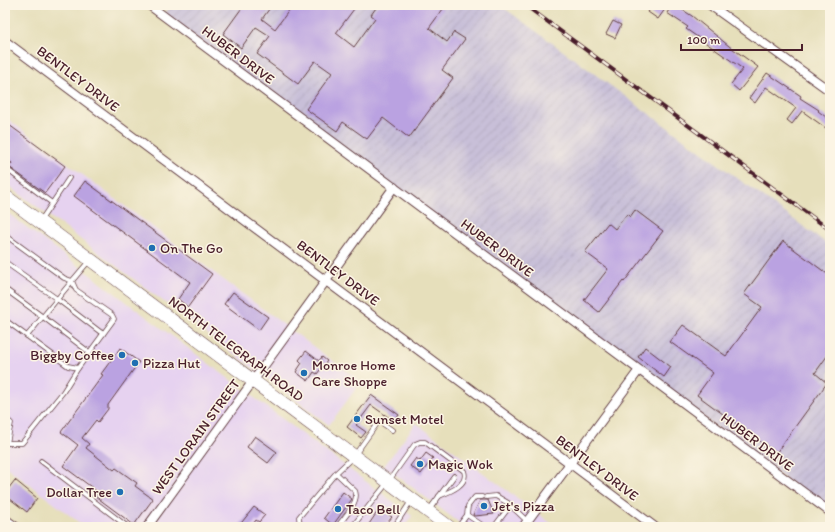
<svg xmlns="http://www.w3.org/2000/svg" width="835" height="532" viewBox="0 0 835 532" font-family="Itim,sans-serif">
<style>
.built{fill:#e6d2f0}
.industrial{fill:url(#industrial-furrows)}
.building{fill:#baa2e1}
.lines{fill:none;stroke-linecap:round;stroke-linejoin:round}
.lane-casing{stroke:#613c41;stroke-width:5.5}
.street-casing{stroke:#613c41;stroke-width:10}
.primary-casing{stroke:#613c41;stroke-width:14}
.lane{stroke:#fff;stroke-width:4}
.street{stroke:#fff;stroke-width:8}
.primary{stroke:#fff;stroke-width:13}
.rail-casing{stroke:#4a1f2b;stroke-width:4}
.rail{stroke:#fcf5e5;stroke-width:2.5;stroke-dasharray:8;stroke-linecap:butt}
.poi-dot{fill:#1f6fb2;stroke:#fcf5e5;stroke-width:1.5}
.labels{text-anchor:middle;dominant-baseline:central;stroke-width:3;stroke-linejoin:round;paint-order:stroke}
.street-label{font-size:14px;fill:#4a1f2b;stroke:#fcf5e5}
.poi-label{font-size:14px;fill:#4a1f2b;stroke:#fcf5e5;text-anchor:start}
</style>
<defs>
<pattern id="industrial-furrows" width="10" height="10" patternUnits="userSpaceOnUse"><rect width="10" height="10" fill="#c8bfd8"/><path d="M-1 1l2-2M0 10L10 0M9 11l2-2" fill="none" stroke="#ada4ba"/></pattern>
</defs>
<rect width="100%" height="100%" fill="#fcf5e5"/>
<filter id="ink" filterUnits="userSpaceOnUse"><feTurbulence type="fractalNoise" baseFrequency=".025" numOctaves="2"/><feDisplacementMap in="SourceGraphic" scale="8" xChannelSelector="R" yChannelSelector="G"/><feConvolveMatrix kernelMatrix="1 2 1 2 8 2 1 2 1" color-interpolation-filters="sRGB"/></filter>
<filter id="wash" filterUnits="userSpaceOnUse"><feTurbulence type="fractalNoise" baseFrequency=".012" numOctaves="4" result="noise"/><feDisplacementMap in="SourceGraphic" scale="16" xChannelSelector="R" yChannelSelector="G"/><feGaussianBlur stdDeviation="0.9" result="paint"/><feColorMatrix in="noise" values="0 0 0 0 0 0 0 0 0 0 0 0 0 0 0 0 0 1.4 0 .05"/><feComposite in="paint" operator="in"/></filter>
<g filter="url(#wash)">
<rect width="100%" height="100%" fill="#e6dfbb"/>
<!-- built -->
<g class="built">
<path d="M5 117 361 382 329 425 5 183Z"/>
<path d="M5 211 412 516 404 527H85L5 466Z"/>
<path d="M416 423 556 527H465L384 466Z"/>
</g>
<!-- industrial -->
<path class="industrial" d="M172 5H500L830 246V502L827 510 164 14Z"/>
<g id="blocks">
<!-- building -->
<g class="building">
<path d="M244 5H272L262 19 275 29 293 5H357L336 33 354 47 375 18 371 15 378 5H437L443 9 429 28 447 42 454 32 465 39 442 70 453 78 409 138 383 118 367 139 343 122 337 131 306 109 332 73 315 61 298 84 257 54 270 36 256 27 241 48 223 34Z"/>
<path d="M653 5H668L658 19 648 12Z"/>
<path d="M672 5H675L692 16 729 46 758 67 739 91 731 84 743 69 686 29 688 27 667 13Z"/>
<path d="M613 21 621 25 615 38 606 34Z"/>
<path d="M767 73 801 96 800 98 819 110 818 111 830 120V131L802 111 792 124 787 120 796 108 766 87 755 103 749 98Z"/>
<path d="M5 122 65 166 45 193 9 167 12 163 5 158Z"/>
<path d="M85 181 212 274 188 307 178 299 190 282 74 196Z"/>
<path d="M635 210 663 231 624 282 623 281 599 312 584 300 608 269 585 252 608 223 615 229 627 214 630 217Z"/>
<path d="M783 241 830 276V352L815 373 827 383 776 453 697 395 713 373 670 342 683 325 726 356 762 307 744 294Z"/>
<path d="M233 292 268 317 259 330 224 304Z"/>
<path d="M645 347 671 367 664 377 638 357Z"/>
<path d="M120 348 139 362 108 405V409L98 422 96 420 82 438 89 444 86 448 114 470 116 468 137 483 135 486 153 499 134 525 95 496 98 492 63 466 78 445 61 432 103 375 101 374Z"/>
<path d="M306 351 319 361 322 357 327 361 317 374 314 372 308 381 296 372 302 363 299 360Z"/>
<path d="M371 395 399 415 395 422 371 405 356 425 366 432 361 438 347 427Z"/>
<path d="M255 436 277 452 268 463 247 447Z"/>
<path d="M426 453 433 458 421 474 410 466 416 458 420 461Z"/>
<path d="M15 480 37 498 27 512 5 495V493Z"/>
<path d="M343 492 352 499 333 525 324 518Z"/>
<path d="M480 500H488L494 514 475 516 473 515Z"/>
<path d="M254 507 265 515 259 522 256 520 251 527H238Z"/>
<path d="M380 508 392 517 384 527H367Z"/>
</g>
</g>
</g>
<g filter="url(#ink)">
<use href="#blocks" fill-opacity="0" stroke="#613c41" stroke-width="1"/>
<g class="lines">
<!-- lane casing -->
<g class="lane-casing">
<g id="lane">
<path d="M5 168 52 203"/>
<path d="M41 220 69 178"/>
<path d="M5 235 64 278 72 281 27 336"/>
<path d="M5 262 57 299 103 334"/>
<path d="M5 289 43 317 89 352"/>
<path d="M5 320 68 366 78 368 114 319 112 315 76 290 72 281 89 261"/>
<path d="M5 418 11 423 7 443"/>
<path d="M5 442 7 443H22L63 392 78 368"/>
<path d="M41 461 128 527"/>
<path d="M336 473 355 491C360 501 344 518 337 527"/>
<path d="M486 497 496 496 508 503 527 521"/>
<path d="M429 510 454 476"/>
<path d="M467 515 485 527"/>
<path d="M300 527 299 517 336 473 354 456 379 421 392 430"/>
<path d="M352 527 388 482 415 444 420 442H425L464 471C469 485 449 492 439 496"/>
<path d="M394 527 411 501"/>
<path d="M458 527 467 515 468 506 475 497H482"/>
<path d="M494 527 510 506"/>
</g>
</g>
<!-- street casing -->
<g class="street-casing">
<g id="street">
<path d="M149 5 830 512"/>
<path d="M710 5 830 91"/>
<path d="M5 41 655 527"/>
<path d="M5 519 16 527"/>
<path d="M147 527 394 187"/>
<path d="M523 527 639 370"/>
</g>
</g>
<!-- primary casing -->
<g class="primary-casing">
<path id="primary" d="M5 196 449 527"/>
</g>
<!-- lane -->
<use href="#lane" class="lane"/>
<!-- street -->
<use href="#street" class="street"/>
<!-- primary -->
<use href="#primary" class="primary"/>
<!-- rail casing -->
<g class="rail-casing">
<path id="rail" d="M525 5 830 230"/>
</g>
<!-- rail -->
<use href="#rail" class="rail"/>
</g>
</g>
<!-- markers -->
<g class="poi-dot">
<circle cx="152" cy="248" r="4"/>
<circle cx="122" cy="355" r="4"/>
<circle cx="135" cy="363" r="4"/>
<circle cx="304" cy="373" r="4"/>
<circle cx="357" cy="419" r="4"/>
<circle cx="420" cy="464" r="4"/>
<circle cx="120" cy="492" r="4"/>
<circle cx="484" cy="506" r="4"/>
<circle cx="338" cy="509" r="4"/>
</g>
<g class="labels">
<!-- street labels -->
<g class="street-label">
<text transform="translate(238 55) rotate(37)">HUBER DRIVE</text>
<text transform="translate(78 79) rotate(37)">BENTLEY DRIVE</text>
<text transform="translate(497 248) rotate(37)">HUBER DRIVE</text>
<text transform="translate(338 273) rotate(37)">BENTLEY DRIVE</text>
<text transform="translate(236 349) rotate(37)">NORTH TELEGRAPH ROAD</text>
<text transform="translate(196 437) rotate(-54)">WEST LORAIN STREET</text>
<text transform="translate(757 442) rotate(37)">HUBER DRIVE</text>
<text transform="translate(597 468) rotate(37)">BENTLEY DRIVE</text>
</g>
<!-- poi labels -->
<g class="poi-label">
<text x="160" y="248">On The Go</text>
<text x="114" y="355" text-anchor="end">Biggby Coffee</text>
<text x="143" y="363">Pizza Hut</text>
<text x="312" y="365">Monroe Home<tspan x="312" dy="16">Care Shoppe</tspan></text>
<text x="365" y="419">Sunset Motel</text>
<text x="428" y="464">Magic Wok</text>
<text x="112" y="492" text-anchor="end">Dollar Tree</text>
<text x="492" y="506">Jet's Pizza</text>
<text x="346" y="509">Taco Bell</text>
</g>
</g>
<!-- margin -->
<rect width="835" height="532" fill="none" stroke="#fcf5e5" stroke-width="20"/>
<!-- scale -->
<path d="M681 44v6h121v-6" fill="none" stroke="#4a1f2b" stroke-width="2"/>
<text x="687" y="44" font-size="12" fill="#4a1f2b" stroke="#fcf5e5" stroke-width="3" paint-order="stroke">100 m</text>
</svg>
